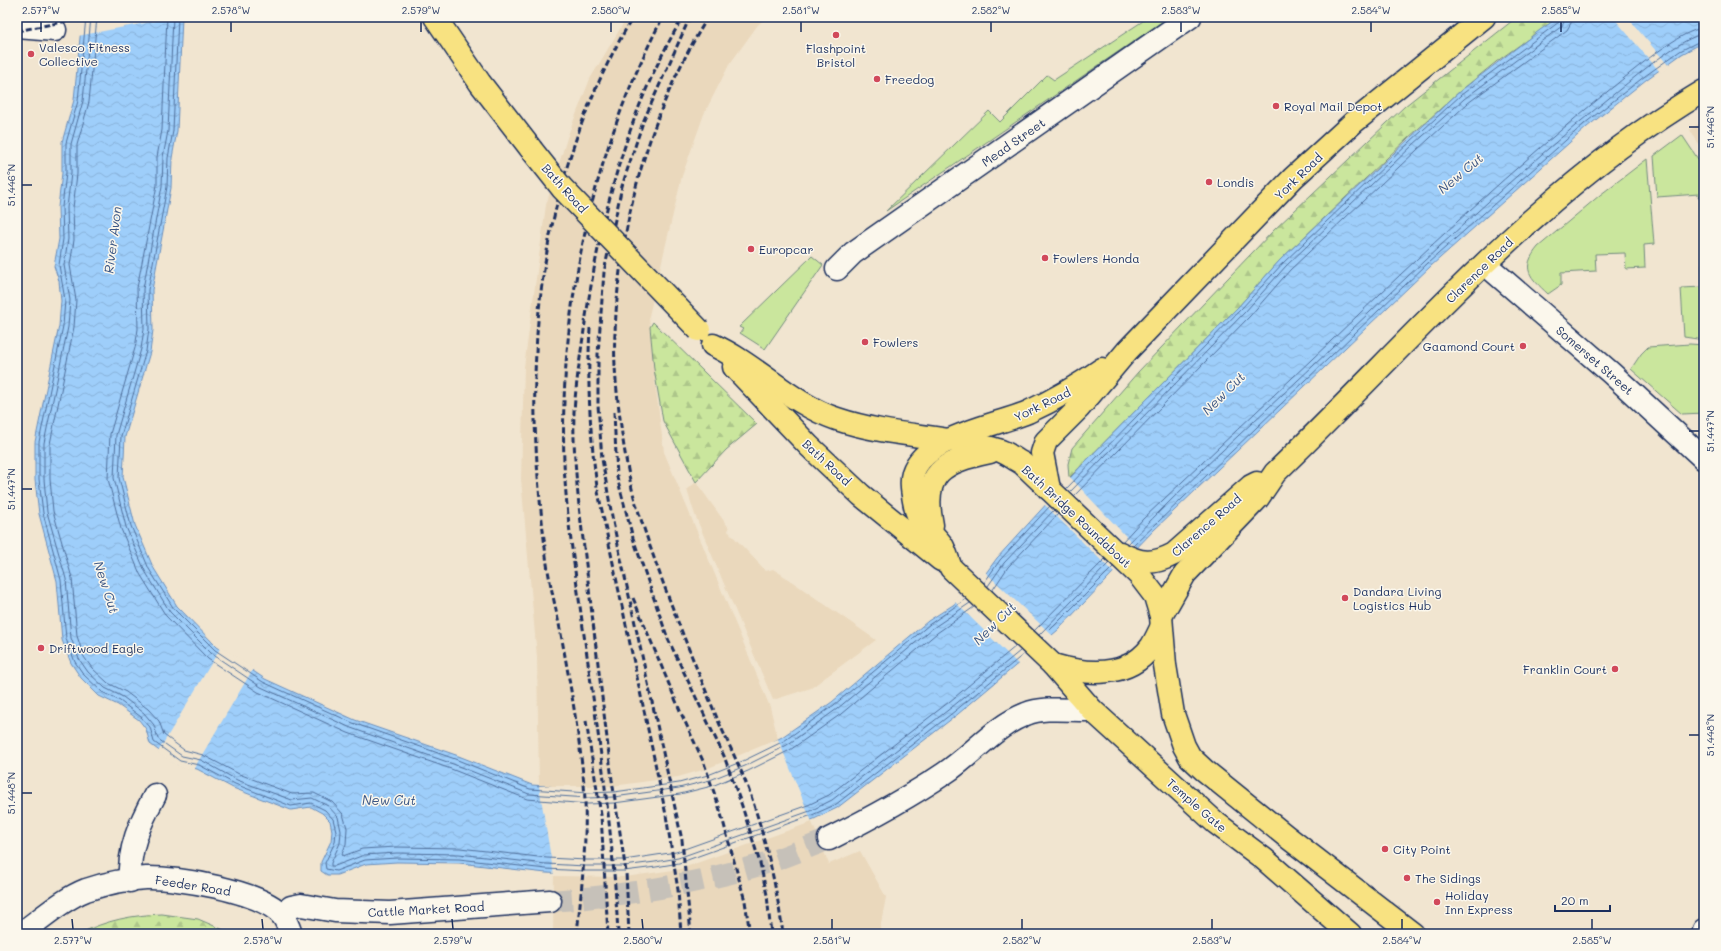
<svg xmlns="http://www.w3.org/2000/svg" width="1721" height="951" viewBox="0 0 1721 951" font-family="Mali,sans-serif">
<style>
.built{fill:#ead8bc}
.grass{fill:#cae69d;stroke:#728a7e}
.forest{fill:url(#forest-firs);stroke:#728a7e}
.water{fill:url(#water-waves);stroke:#6a8ebc}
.pier{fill:#f1e5d0}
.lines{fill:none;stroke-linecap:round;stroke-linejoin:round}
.shore{stroke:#4f6f9c;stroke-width:1}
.minor-tunnel{stroke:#c6c1b9;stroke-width:22;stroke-dasharray:22 11;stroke-linecap:butt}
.minor-casing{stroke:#1b2f5e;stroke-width:25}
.highway-casing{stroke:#1b2f5e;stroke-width:25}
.minor{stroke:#fbf7ec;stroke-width:22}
.highway{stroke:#f8e281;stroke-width:22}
.rail{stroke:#1b2f5e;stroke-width:3;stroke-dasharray:6 3;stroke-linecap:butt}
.highway-bridge-casing{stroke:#1b2f5e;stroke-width:25;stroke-linecap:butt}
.highway-bridge{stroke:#f8e281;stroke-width:22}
.ticks{fill:none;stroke:#1b2f5e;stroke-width:1.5}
.poi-dot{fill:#d1495b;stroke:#fbf7ec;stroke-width:1.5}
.labels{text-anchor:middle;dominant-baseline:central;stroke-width:3;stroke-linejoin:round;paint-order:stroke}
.poi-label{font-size:12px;fill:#1b2f5e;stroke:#fbf7ec;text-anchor:start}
.street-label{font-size:12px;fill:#1b2f5e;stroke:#fbf7ec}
.water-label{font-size:13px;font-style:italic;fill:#3c5785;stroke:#fbf7ec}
.neatline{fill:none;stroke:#1b2f5e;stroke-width:1.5}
.ticks-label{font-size:10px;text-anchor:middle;fill:#1b2f5e}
</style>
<defs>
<pattern id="forest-firs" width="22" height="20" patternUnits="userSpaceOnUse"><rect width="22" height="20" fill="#cae69d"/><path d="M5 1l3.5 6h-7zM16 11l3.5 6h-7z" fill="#adc68a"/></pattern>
<pattern id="water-waves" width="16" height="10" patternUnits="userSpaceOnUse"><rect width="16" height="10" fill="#9ecefa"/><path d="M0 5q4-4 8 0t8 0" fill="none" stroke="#88b1d9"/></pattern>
</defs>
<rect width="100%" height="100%" fill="#f1e5d0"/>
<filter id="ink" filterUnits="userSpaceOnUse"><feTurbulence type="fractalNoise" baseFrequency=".025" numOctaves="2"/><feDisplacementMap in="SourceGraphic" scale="8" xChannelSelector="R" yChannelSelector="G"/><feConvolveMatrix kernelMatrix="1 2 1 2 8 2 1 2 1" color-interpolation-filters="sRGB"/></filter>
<g filter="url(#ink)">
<!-- built -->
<g class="built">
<path d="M627 17H766L757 26 729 65 704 114 682 176 649 316 655 381 664 452 770 707 778 739 829 864 860 851 886 897 879 934H544L553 932 554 874 539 786 537 657 521 479 524 367 546 205 568 135 590 79Z"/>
<path d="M1704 120V152L1690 130Z"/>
<path d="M696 482 729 528 728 531 766 571 773 569 781 574 876 640 811 688 773 700 695 515 687 490Z"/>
</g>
<!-- grass -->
<g class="grass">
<path d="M1149 17H1169L886 211 989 111 1000 122 1047 75 1054 80Z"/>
<path d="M1682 135 1704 168V196L1698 197 1699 194 1657 197 1654 156Z"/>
<path d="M1647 159 1654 244 1644 245 1645 268 1626 269 1625 253 1595 254 1596 271 1561 273V285L1548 294C1530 277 1520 269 1538 247L1600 195Z"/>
<path d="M812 256 823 265 765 349 740 333 743 329 739 327Z"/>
<path d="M1704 263V340L1684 337 1681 288 1703 287 1702 264Z"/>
<path d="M1690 344 1704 345V413L1682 414 1631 369 1641 354 1648 347Z"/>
</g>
<!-- forest -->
<g class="forest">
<path d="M1517 17H1559L1496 62 1459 92 1407 139 1280 260 1239 306 1069 478 1068 464 1072 448 1138 372 1274 230 1405 106Z"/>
<path d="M653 322 757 424 726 450 696 482 663 421 654 369 650 327Z"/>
<path d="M162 914 198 919 233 934H79C106 920 133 915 162 914Z"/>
</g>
<!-- water -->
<path class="water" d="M82 17H182L177 131 172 158 171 188 152 290 153 330 150 352 125 437 123 477 135 525 153 567 177 606 217 647 265 679 355 720 456 755 532 785 559 787 613 788 678 779 742 758 782 737 832 702 928 621 953 605 978 584 997 558 1082 465 1239 306 1280 260 1459 92 1540 30 1559 17H1704V42L1682 54 1647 79 1587 127 1431 266 1154 530 1058 630 958 714 837 808 814 819 680 867 586 875 546 873 459 863 397 862 366 864 337 875H327L321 871V862L331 841 332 831 330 821 322 813 311 807 291 810 233 788 197 769 178 765 150 744 146 729 139 720 118 705 99 696 81 678 71 663 62 640 57 581 39 514 35 480V442L59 326 61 301 59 281 54 266 59 239 58 207 62 173V142L74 100Z"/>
<!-- pier -->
<g class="pier">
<path d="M80 17H176L78 36Z"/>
<path d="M1613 17H1627L1669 66 1660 72Z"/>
<path d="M1069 476 1138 549 1115 574 1044 504Z"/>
<path d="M984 571 1054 637 1020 666 954 601 977 583Z"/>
<path d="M221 647 253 669 193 770 178 766 158 752Z"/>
<path d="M778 739 812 822 680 869 625 877 554 876 539 786H613L678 777 706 769Z"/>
</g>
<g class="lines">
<!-- shore -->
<g class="shore">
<path d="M86 17 78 101 66 143V173L62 207 63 239 59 265 65 300 63 326 39 442V479L43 513 61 580 66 639 75 662 84 675 102 692 120 701 141 717 150 727 154 742 180 761 199 765 235 784 291 806 311 803 325 810 333 819 336 831 335 842 325 863 326 869 336 871 365 860 397 858 459 859 546 869 586 871H624L656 867 679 863 812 815 835 805 955 711 1024 654"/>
<path d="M91 17 83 101 71 144V173L67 208 68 239 64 265 70 300 68 327 44 443V479L47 512 66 579 71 638 79 659 88 672 105 688 123 697 144 713 154 725 158 739 182 756 201 760 237 780 292 800 312 798 328 806 338 817 341 831 340 843 331 863V866H335L364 855 397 853 459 854 546 864 586 866H624L655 862 678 858 810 811 832 800 952 707 1020 651"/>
<path d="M97 17 89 102 77 145V174L73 208 74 240 70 265 76 300 74 327 50 444V479L53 511 72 578 77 636 84 657 92 668 108 683 126 692 148 709 159 721 164 735 184 750 203 755 239 774 292 794 314 793 332 802 343 814 347 828 346 844 342 854 343 856 362 849 396 847 460 848 547 858 586 860H624L676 852 808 805 829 795 949 702 1016 646"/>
<path d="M167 17 162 130 157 157V185L137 288 138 329 135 348 110 434 108 479 121 529 140 574 166 616 208 659 258 692 348 733 451 769 527 799 588 804 614 803 680 794 712 786 748 771 790 750 841 714 937 633 974 607"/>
<path d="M173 17 168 131 163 157 162 186 143 289 144 329 141 349 116 435 114 478 126 527 145 571 170 612 212 654 261 687 351 728 453 764 529 794 588 798 614 797 679 788 710 780 745 766 787 745 837 709 933 628 970 603"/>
<path d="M178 17 173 131 168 158 167 187 148 290 149 329 146 351 121 436 119 478 131 526 149 569 174 609 215 650 263 682 353 723 455 759 530 789 588 793 614 792 679 783 708 775 743 761 784 741 834 705 930 624 966 599"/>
<path d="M1066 489 1242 308 1283 263 1410 142 1461 95 1559 22 1561 17"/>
<path d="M1070 492 1245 312 1286 266 1413 145 1464 99 1562 26 1566 17"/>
<path d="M1074 496 1250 316 1290 270 1417 150 1468 103 1567 30 1571 23 1572 17"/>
<path d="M1122 542 1143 519C1206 459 1269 400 1331 341 1422 253 1515 166 1613 87 1632 72 1681 29 1704 28"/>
<path d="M1128 544C1193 475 1264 413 1332 348 1424 261 1515 173 1614 94 1633 79 1682 36 1704 34"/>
<path d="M1133 546 1428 263 1584 124 1645 76 1680 51 1704 39"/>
<path d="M984 583 1000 560 1050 506"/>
<path d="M988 586 1004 563 1054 510"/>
<path d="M992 591 1008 567 1058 514"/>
<path d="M1034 631 1105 559"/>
<path d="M1039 635 1109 563"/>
<path d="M1042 638 1113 567"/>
</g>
<!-- minor-tunnel -->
<path class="minor-tunnel" d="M550 901C622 896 691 885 760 865 784 858 806 848 829 839"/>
<!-- minor casing -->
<g class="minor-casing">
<g id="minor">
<path d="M17 27 55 30"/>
<path d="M1485 264 1611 373 1704 459"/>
<path d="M837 269 853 253 1190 17"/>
<path d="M829 839C869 819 908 798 945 773 972 755 995 726 1026 714 1045 706 1071 711 1092 710"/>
<path d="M130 881C128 848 140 823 155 795"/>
<path d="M282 915 291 907 301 905 335 911 390 913 550 901"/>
<path d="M20 934C41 919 63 899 86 890 104 884 127 879 146 878 177 877 261 891 282 915 286 920 289 928 291 934"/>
<path d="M1703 934 1704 930"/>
</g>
</g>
<!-- highway casing -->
<g class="highway-casing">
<g id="highway">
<path d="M435 17 480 83 531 149"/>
<path d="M713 345C757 365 791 404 837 419 890 437 945 435 998 450 1006 452 1014 459 1022 463L1139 575 1155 596 1161 616 1165 665 1173 714 1184 746 1190 757 1204 770 1286 836 1413 934"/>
<path d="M734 367 809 446 861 495 941 560"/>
<path d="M1102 369C1078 386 1054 400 1028 412 998 425 924 437 913 473 910 483 913 496 915 506 918 522 933 533 942 545 946 552 948 561 951 568L1053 665C1087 675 1128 678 1151 647 1155 641 1158 634 1161 628"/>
<path d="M1049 489 1042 453 1046 441 1079 408 1127 351 1293 178 1354 122 1484 17"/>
<path d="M932 525C921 472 943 462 990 452"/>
<path d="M1120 553C1141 564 1153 565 1174 554L1251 486 1257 483"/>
<path d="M1161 616 1185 574 1258 498 1275 473C1412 341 1538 189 1704 91"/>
<path d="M1053 665 1092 710 1216 823 1264 859 1350 934"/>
</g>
</g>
<!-- minor -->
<use href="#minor" class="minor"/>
<!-- highway -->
<use href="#highway" class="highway"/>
<!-- rail -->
<g class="rail">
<path d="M690 17 643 122 622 186 604 272 598 354V405L602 459 613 522 682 840 691 934"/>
<path d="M708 17C649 112 619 222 615 333 613 366 618 402 622 434 626 460 630 486 638 510 660 580 689 650 717 718 729 746 744 774 753 802 767 846 777 889 783 934"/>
<path d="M17 31 88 17"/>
<path d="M590 328C587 382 590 434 597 487L666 815 678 890 681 934"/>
<path d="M614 412 617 477 633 538 668 639 724 756 742 806 760 863 767 895 771 934"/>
<path d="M633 598 681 713 704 763 720 810 745 901 750 934"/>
<path d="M586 721 601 815 608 934"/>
<path d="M577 934C582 884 588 834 584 784 579 733 570 684 561 634 556 608 549 582 546 556 538 489 532 420 536 353 541 236 572 118 633 17"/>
<path d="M618 934C613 829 597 725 582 621 575 569 566 515 564 462 559 310 592 151 663 17"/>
<path d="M629 934 626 872 612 780 579 506C576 475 573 444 574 412 576 382 581 352 585 323 601 216 627 110 683 17"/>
</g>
<!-- highway-bridge casing -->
<g class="highway-bridge-casing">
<path id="highway-bridge" d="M531 149 562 188 699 330"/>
</g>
<!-- highway-bridge -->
<use href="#highway-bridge" class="highway-bridge"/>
</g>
</g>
<!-- ticks -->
<path class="ticks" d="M41 22V32M231 22V32M421 22V32M611 22V32M801 22V32M991 22V32M1181 22V32M1371 22V32M1561 22V32M1689 127H1699M22 185H32M1689 431H1699M22 489H32M1689 735H1699M22 793H32M72 919 73 929M262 919 263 929M452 919 453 929M642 919 643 929M832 919V929M1022 919V929M1212 919V929M1402 919V929M1592 919V929"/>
<!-- markers -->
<g class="poi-dot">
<circle cx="836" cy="35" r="4"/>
<circle cx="31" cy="54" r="4"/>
<circle cx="877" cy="79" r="4"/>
<circle cx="1276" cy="106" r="4"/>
<circle cx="1209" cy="182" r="4"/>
<circle cx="751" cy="249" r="4"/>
<circle cx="1045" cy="258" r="4"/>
<circle cx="865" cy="342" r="4"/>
<circle cx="1523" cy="346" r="4"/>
<circle cx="1345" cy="598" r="4"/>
<circle cx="41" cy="648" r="4"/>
<circle cx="1615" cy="669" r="4"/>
<circle cx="1385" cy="849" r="4"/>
<circle cx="1407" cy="878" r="4"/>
<circle cx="1437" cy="902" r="4"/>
</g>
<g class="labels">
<!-- poi labels -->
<g class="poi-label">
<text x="39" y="47">Valesco Fitness<tspan x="39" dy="14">Collective</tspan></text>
<text x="836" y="48" text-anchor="middle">Flashpoint<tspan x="836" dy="14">Bristol</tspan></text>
<text x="885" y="79">Freedog</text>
<text x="1284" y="106">Royal Mail Depot</text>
<text x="1217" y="182">Londis</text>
<text x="759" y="249">Europcar</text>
<text x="1053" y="258">Fowlers Honda</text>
<text x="873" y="342">Fowlers</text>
<text x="1515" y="346" text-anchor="end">Gaamond Court</text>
<text x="1353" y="591">Dandara Living<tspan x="1353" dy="14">Logistics Hub</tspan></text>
<text x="49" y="648">Driftwood Eagle</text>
<text x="1607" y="669" text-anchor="end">Franklin Court</text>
<text x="1393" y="849">City Point</text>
<text x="1415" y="878">The Sidings</text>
<text x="1445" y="895">Holiday<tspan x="1445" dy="14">Inn Express</tspan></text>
</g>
<!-- street labels -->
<g class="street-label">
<text transform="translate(1013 142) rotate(-35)">Mead Street</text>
<text transform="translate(1298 176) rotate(-44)">York Road</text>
<text transform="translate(565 188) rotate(48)">Bath Road</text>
<text transform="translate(1479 270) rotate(-44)">Clarence Road</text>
<text transform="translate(1595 360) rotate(41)">Somerset Street</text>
<text transform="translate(1042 404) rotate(-26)">York Road</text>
<text transform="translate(827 462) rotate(43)">Bath Road</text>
<text transform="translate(1077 516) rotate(43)">Bath Bridge Roundabout</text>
<text transform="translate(1206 525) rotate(-41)">Clarence Road</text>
<text transform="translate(1197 805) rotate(41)">Temple Gate</text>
<text transform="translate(193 885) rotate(9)">Feeder Road</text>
<text transform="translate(426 909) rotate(-3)">Cattle Market Road</text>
</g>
<!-- water labels -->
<g class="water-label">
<text transform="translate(1460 173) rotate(-40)">New Cut</text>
<text transform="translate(112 240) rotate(-83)">River Avon</text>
<text transform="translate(1223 393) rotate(-45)">New Cut</text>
<text transform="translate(107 587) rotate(72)">New Cut</text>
<text transform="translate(994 623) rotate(-45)">New Cut</text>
<text x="389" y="799">New Cut</text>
</g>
</g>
<!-- margin -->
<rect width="1721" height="951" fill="none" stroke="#fbf7ec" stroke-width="44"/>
<!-- scale -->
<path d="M1555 905v6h55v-6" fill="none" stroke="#1b2f5e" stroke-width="2"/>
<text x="1561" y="905" font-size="12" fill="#1b2f5e" stroke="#fbf7ec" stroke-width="3" paint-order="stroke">20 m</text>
<rect x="22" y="22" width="1677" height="907" class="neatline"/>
<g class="ticks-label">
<text x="41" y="14">2.577°W</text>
<text x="231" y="14">2.578°W</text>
<text x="421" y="14">2.579°W</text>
<text x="611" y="14">2.580°W</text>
<text x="801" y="14">2.581°W</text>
<text x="991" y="14">2.582°W</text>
<text x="1181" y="14">2.583°W</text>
<text x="1371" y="14">2.584°W</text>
<text x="1561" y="14">2.585°W</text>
<text transform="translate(1710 127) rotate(-90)" y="4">51.446°N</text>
<text transform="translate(11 185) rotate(-90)" y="4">51.446°N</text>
<text transform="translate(1710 431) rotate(-90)" y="4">51.447°N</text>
<text transform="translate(11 489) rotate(-90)" y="4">51.447°N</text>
<text transform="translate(1710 735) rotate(-90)" y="4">51.448°N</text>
<text transform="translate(11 793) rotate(-90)" y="4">51.448°N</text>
<text x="73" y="944">2.577°W</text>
<text x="263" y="944">2.578°W</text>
<text x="453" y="944">2.579°W</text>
<text x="643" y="944">2.580°W</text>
<text x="832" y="944">2.581°W</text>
<text x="1022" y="944">2.582°W</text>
<text x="1212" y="944">2.583°W</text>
<text x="1402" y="944">2.584°W</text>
<text x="1592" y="944">2.585°W</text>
</g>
</svg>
